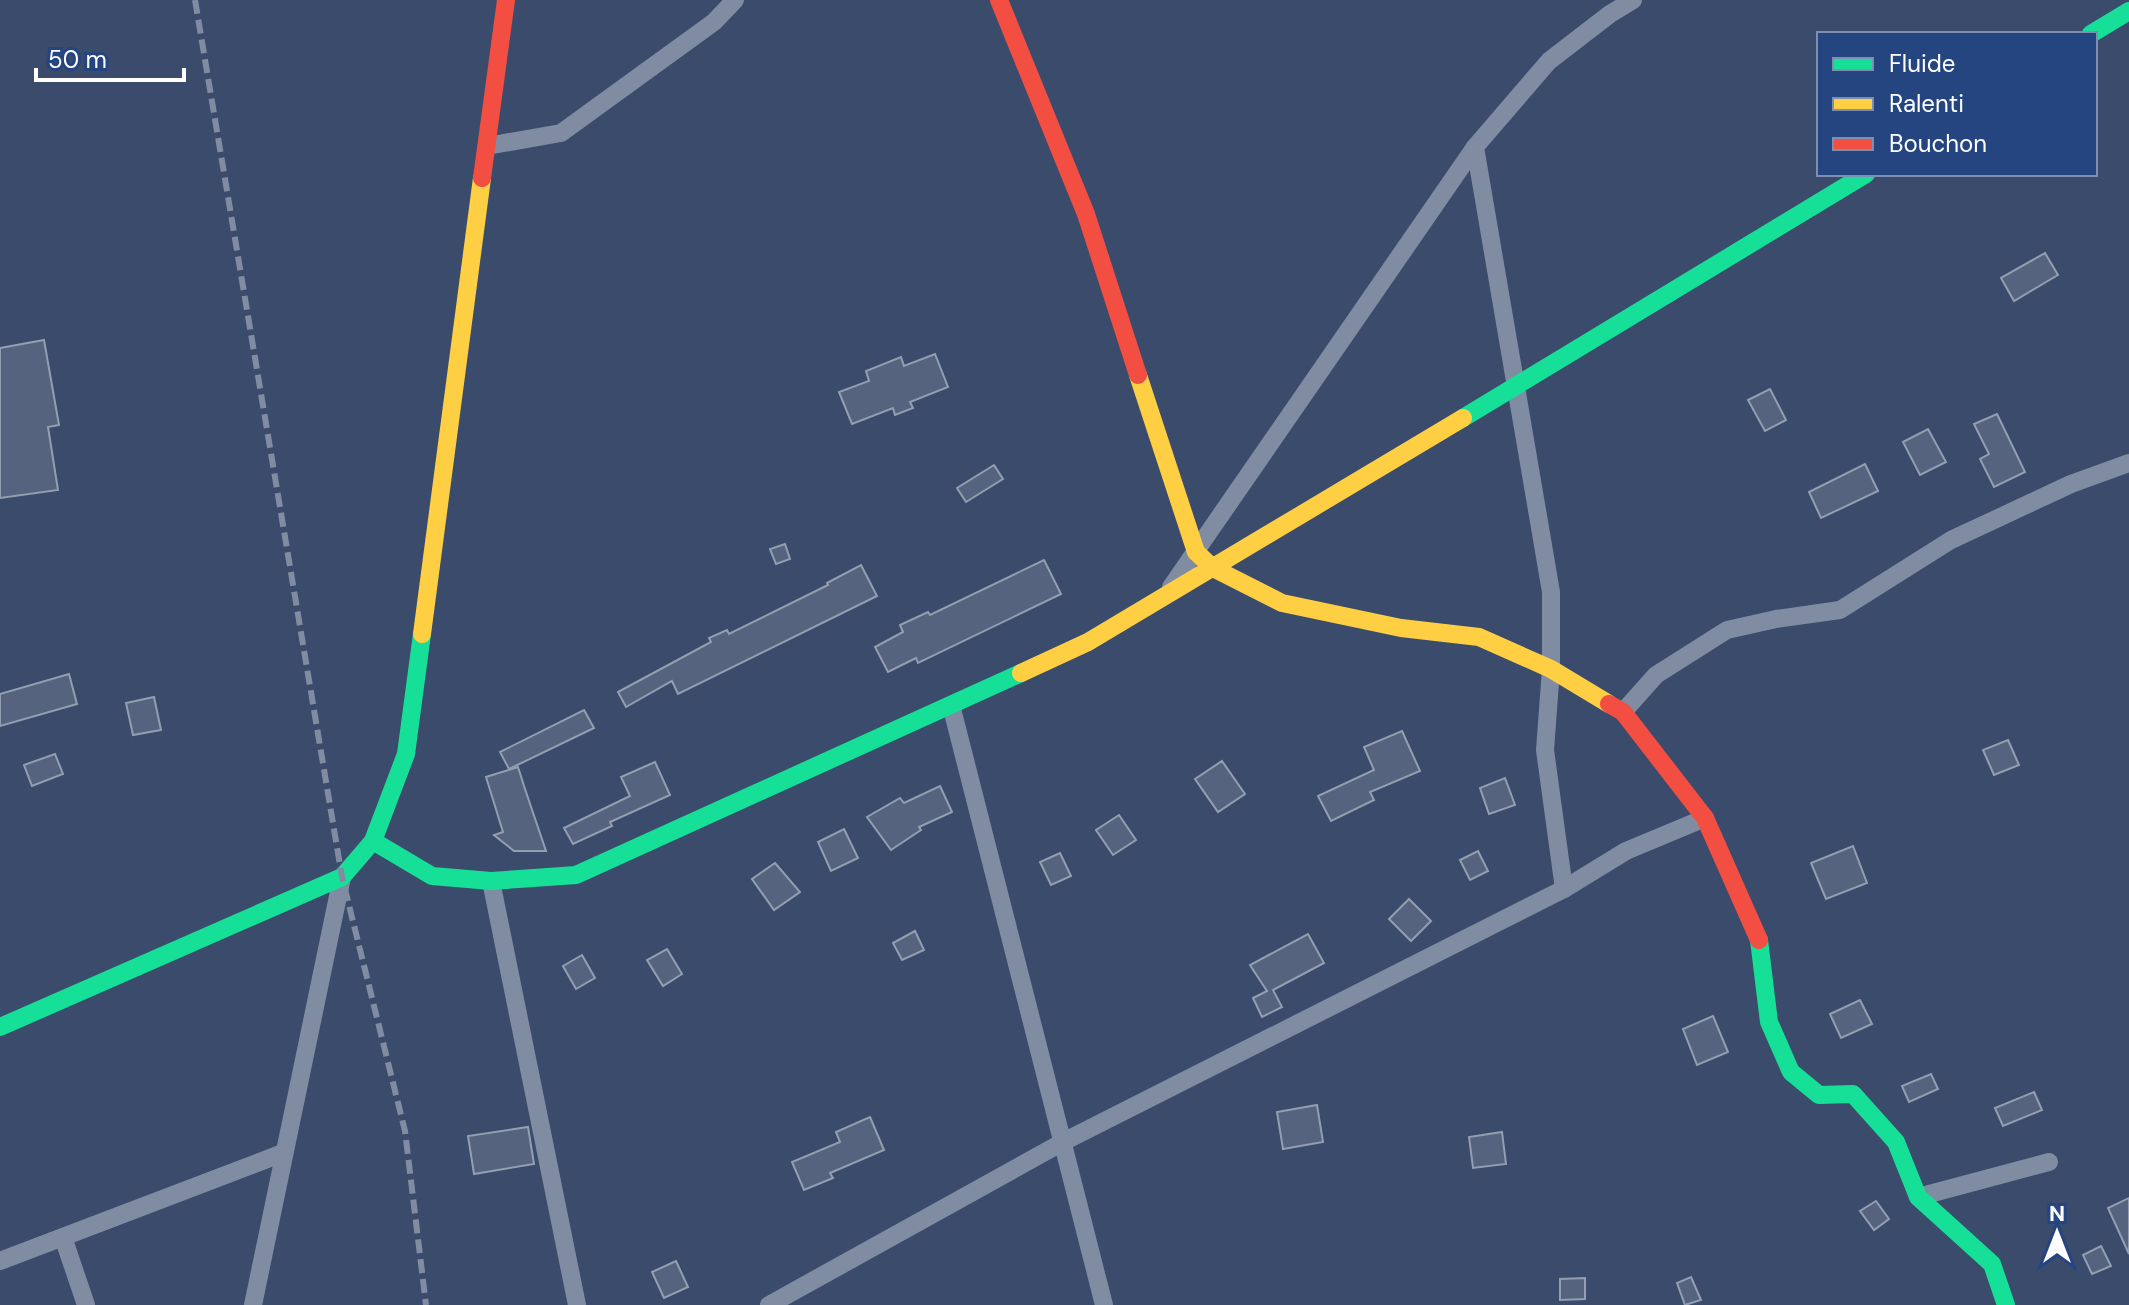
<svg xmlns="http://www.w3.org/2000/svg" width="2129" height="1305" viewBox="0 0 2129 1305" font-family="'DM Sans',sans-serif">
<style>
.building{fill:#55637e;stroke:#939eb1;stroke-width:2}
.lines{fill:none;stroke-linecap:round;stroke-linejoin:round}
.street{stroke:#808ca2;stroke-width:18}
.fast{stroke:#16e098;stroke-width:18}
.slow{stroke:#ffcf43;stroke-width:18}
.jam{stroke:#f24e42;stroke-width:18}
.rail{stroke:#818ca2;stroke-width:6;stroke-dasharray:14 6;stroke-linecap:butt}
</style>
<rect width="100%" height="100%" fill="#3a4b6c"/>
<!-- building -->
<g class="building">
<path d="M2045 253 2058 275 2014 301 2001 278Z"/>
<path d="M44 340 59 425 48 427 58 490 0 498V348Z"/>
<path d="M935 354 948 387 910 402 913 408 895 415 893 408 852 424 839 392 869 381 866 371 901 357 904 366Z"/>
<path d="M1770 389 1786 420 1765 431 1748 400Z"/>
<path d="M1997 414 2025 472 1994 487 1980 459 1989 454 1974 424Z"/>
<path d="M1928 429 1946 462 1920 475 1903 442Z"/>
<path d="M1865 464 1878 491 1821 518 1809 492Z"/>
<path d="M994 465 1003 479 966 502 957 488Z"/>
<path d="M785 544 790 559 776 564 770 549Z"/>
<path d="M1044 560 1061 594 918 663 916 658 888 672 875 647 903 632 900 625 928 612 930 615Z"/>
<path d="M861 565 877 596 678 694 672 681 626 707 618 692 711 642 709 638 727 630 729 634 828 585 827 583Z"/>
<path d="M69 674 77 704 0 726V694Z"/>
<path d="M154 697 161 730 133 735 126 703Z"/>
<path d="M584 710 594 728 509 769 500 752Z"/>
<path d="M1402 731 1420 771 1370 792 1374 800 1331 821 1318 796 1374 770 1364 747Z"/>
<path d="M2008 740 2019 765 1994 775 1983 750Z"/>
<path d="M55 754 63 774 32 786 24 765Z"/>
<path d="M1222 761 1245 794 1218 812 1195 779Z"/>
<path d="M655 762 670 795 610 822 612 826 573 844 564 828 630 796 621 777Z"/>
<path d="M518 767 525 789 546 851H514L494 835 503 832 486 777Z"/>
<path d="M1505 778 1515 805 1489 814 1480 788Z"/>
<path d="M940 786 952 812 919 827 921 830 891 850 867 817 900 798 904 803Z"/>
<path d="M1119 815 1136 840 1113 855 1096 830Z"/>
<path d="M844 829 858 858 831 871 818 842Z"/>
<path d="M1853 846 1867 883 1826 899 1811 863Z"/>
<path d="M1478 851 1488 871 1470 880 1460 860Z"/>
<path d="M1060 853 1071 876 1051 885 1040 862Z"/>
<path d="M775 863 800 892 774 910 752 879Z"/>
<path d="M1409 899 1431 921 1411 941 1389 919Z"/>
<path d="M915 931 924 950 902 960 893 943Z"/>
<path d="M1308 934 1324 963 1273 990 1282 1007 1262 1017 1253 998 1267 991 1250 965Z"/>
<path d="M667 949 682 974 663 986 647 960Z"/>
<path d="M582 955 595 978 576 989 563 966Z"/>
<path d="M1860 1000 1872 1024 1841 1038 1830 1014Z"/>
<path d="M1713 1016 1728 1052 1697 1065 1683 1029Z"/>
<path d="M1931 1074 1938 1089 1909 1102 1902 1086Z"/>
<path d="M2034 1092 2042 1110 2003 1126 1995 1108Z"/>
<path d="M1317 1105 1323 1142 1283 1149 1277 1112Z"/>
<path d="M870 1117 884 1150 830 1173 833 1178 804 1190 792 1162 840 1142 836 1132Z"/>
<path d="M528 1127 534 1164 474 1174 468 1136Z"/>
<path d="M1502 1132 1506 1164 1473 1168 1469 1137Z"/>
<path d="M2129 1198V1254L2108 1208Z"/>
<path d="M1876 1201 1889 1219 1874 1230 1860 1211Z"/>
<path d="M2101 1246 2111 1266 2092 1274 2083 1255Z"/>
<path d="M676 1261 688 1287 664 1298 652 1272Z"/>
<path d="M1691 1277 1701 1300 1685 1305 1677 1283Z"/>
<path d="M1585 1278V1299L1560 1300V1279Z"/>
</g>
<g class="lines">
<!-- street -->
<g class="street">
<path d="M487 146 561 133 714 22 735 0"/>
<path d="M1475 147 1551 592V669L1545 750 1564 889"/>
<path d="M1171 587 1475 147 1549 61 1610 14 1633 0"/>
<path d="M951 705 1104 1305"/>
<path d="M1623 712 1656 675 1727 630 1776 619 1840 610 1951 540 2071 484 2129 463"/>
<path d="M491 881 577 1305"/>
<path d="M1918 1197 2049 1162"/>
<path d="M63 1237 86 1305"/>
<path d="M0 1261 283 1153"/>
<path d="M253 1305 342 877"/>
<path d="M769 1305 1063 1142 1564 889 1626 851 1705 818"/>
</g>
<!-- fast -->
<g class="fast">
<path d="M2091 34 2129 11"/>
<path d="M1463 418 1866 174"/>
<path d="M373 841 432 876 491 881 576 875 1021 673"/>
<path d="M1759 940 1769 1022 1791 1072 1819 1095 1853 1094 1896 1142 1918 1197 1992 1264 2006 1305"/>
<path d="M0 1027 342 877 373 841 406 754 422 634"/>
</g>
<!-- slow -->
<g class="slow">
<path d="M1138 375 1196 552 1213 568 1282 603 1401 628 1479 637 1551 669 1609 704"/>
<path d="M422 634 482 178"/>
<path d="M1021 673 1088 642 1463 418"/>
</g>
<!-- jam -->
<g class="jam">
<path d="M999 0 1086 214 1138 375"/>
<path d="M482 178 506 0"/>
<path d="M1609 704 1623 712 1705 818 1759 940"/>
</g>
<!-- rail -->
<path class="rail" d="M195 0 342 877 405 1131 426 1305"/>
</g>
<!-- legend -->
<rect x="1817" y="32" width="280" height="144" fill="#254581" stroke="#7c8fb3" stroke-width="2"/>
<rect x="1833" y="58" width="40" height="12" fill="#16e098" stroke="#7c8fb3" stroke-width="2"/>
<text x="1889" y="72" font-size="24" fill="#ffffff">Fluide</text>
<rect x="1833" y="98" width="40" height="12" fill="#ffcf43" stroke="#7c8fb3" stroke-width="2"/>
<text x="1889" y="112" font-size="24" fill="#ffffff">Ralenti</text>
<rect x="1833" y="138" width="40" height="12" fill="#f24e42" stroke="#7c8fb3" stroke-width="2"/>
<text x="1889" y="152" font-size="24" fill="#ffffff">Bouchon</text>
<!-- north arrow -->
<g transform="translate(2057 1233)" stroke="#254581" stroke-width="6" paint-order="stroke">
<path d="M0-6L14 30L0 20L-14 30Z" fill="#ffffff"/>
<text y="-12" font-size="22" font-weight="bold" text-anchor="middle" fill="#ffffff">N</text>
</g>
<!-- scale -->
<path d="M36 68v12h148v-12" fill="none" stroke="#ffffff" stroke-width="4"/>
<text x="48" y="68" font-size="24" fill="#ffffff" stroke="#254581" stroke-width="6" paint-order="stroke">50 m</text>
</svg>
